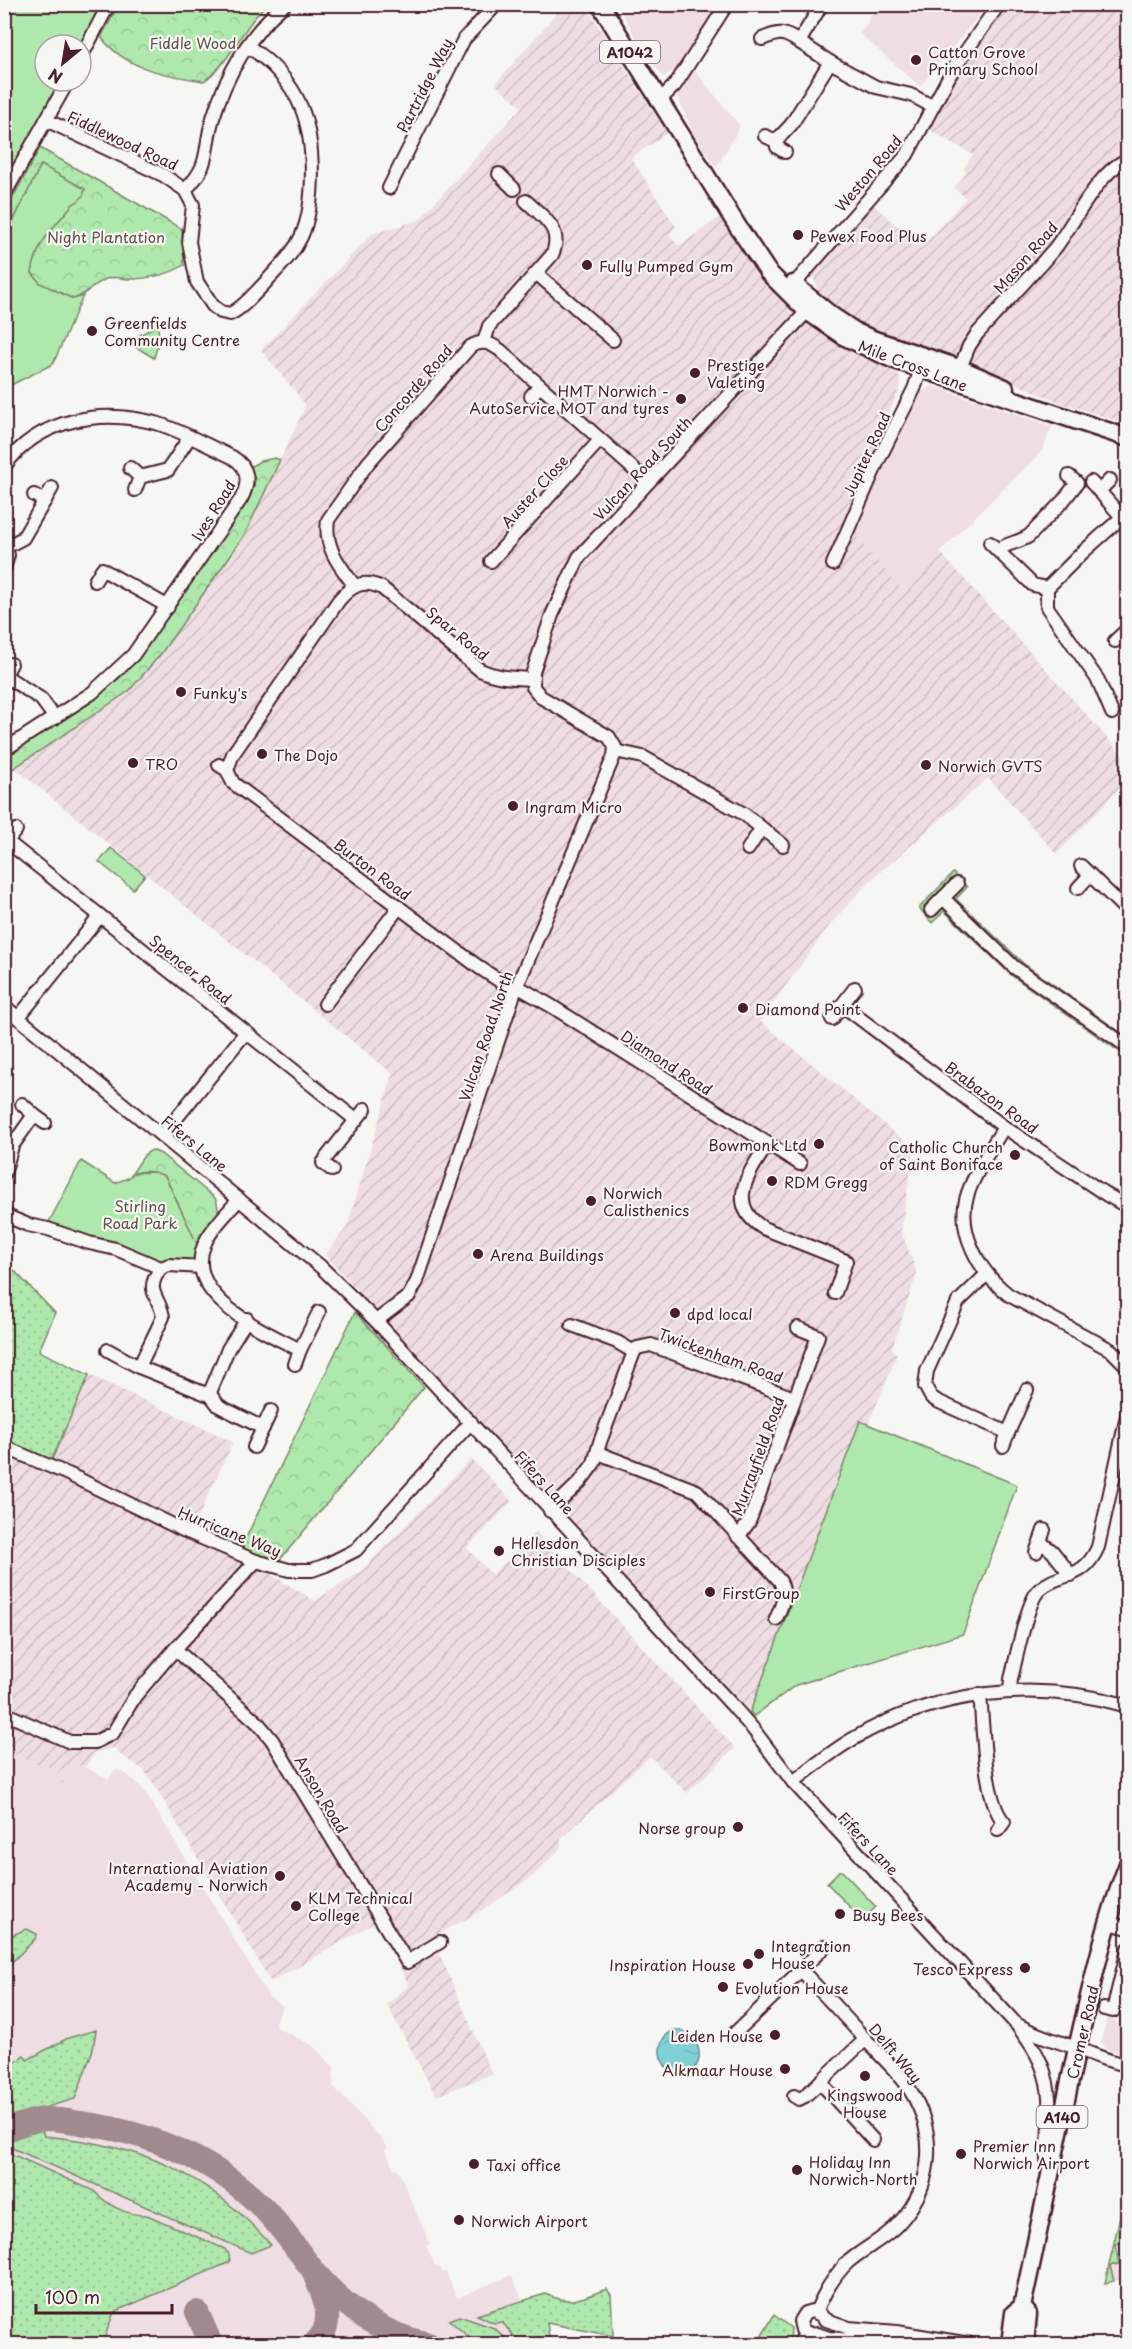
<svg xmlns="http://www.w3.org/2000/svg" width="1132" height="2349" viewBox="0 0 1132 2349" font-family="'Playpen Sans',sans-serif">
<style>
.built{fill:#eedde2}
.industrial{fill:url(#industrial-furrows)}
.grass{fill:url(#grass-dots);stroke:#7c846c;stroke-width:1.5}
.forest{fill:url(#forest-crowns);stroke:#7c846c;stroke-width:1.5}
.green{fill:#afe8ac;stroke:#7c846c;stroke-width:1.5}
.water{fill:url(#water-ripples);stroke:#6a8a92;stroke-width:1.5}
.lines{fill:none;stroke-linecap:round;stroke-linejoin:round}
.taxiway{stroke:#a08a8e;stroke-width:24}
.minor-casing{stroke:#4a1f2b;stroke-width:16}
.highway-casing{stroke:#4a1f2b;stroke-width:21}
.minor{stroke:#f6f6f2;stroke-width:12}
.highway{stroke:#f6f6f2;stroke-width:16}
.poi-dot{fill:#4a1f2b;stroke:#f6f6f2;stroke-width:2}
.labels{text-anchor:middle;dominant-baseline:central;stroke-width:4.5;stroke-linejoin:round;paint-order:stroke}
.shield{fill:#f6f6f2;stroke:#7e6067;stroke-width:1.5}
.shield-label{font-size:14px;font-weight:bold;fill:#4a1f2b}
.park-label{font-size:15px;fill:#63514b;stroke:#f6f6f2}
.poi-label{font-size:15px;fill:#4a1f2b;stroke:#f6f6f2;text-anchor:start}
.street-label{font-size:15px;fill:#4a1f2b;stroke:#f6f6f2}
</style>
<defs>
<pattern id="industrial-furrows" width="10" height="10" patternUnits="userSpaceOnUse" patternTransform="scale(1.5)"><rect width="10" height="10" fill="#eedde2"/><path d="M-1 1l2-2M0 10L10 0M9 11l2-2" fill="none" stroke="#cebdc2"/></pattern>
<pattern id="grass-dots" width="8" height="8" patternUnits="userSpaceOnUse" patternTransform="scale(1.5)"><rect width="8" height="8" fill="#afe8ac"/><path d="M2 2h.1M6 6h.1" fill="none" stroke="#98c794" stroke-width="1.8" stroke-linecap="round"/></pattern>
<pattern id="forest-crowns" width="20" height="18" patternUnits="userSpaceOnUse" patternTransform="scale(1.5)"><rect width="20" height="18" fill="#afe8ac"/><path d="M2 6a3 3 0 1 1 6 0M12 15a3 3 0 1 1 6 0" fill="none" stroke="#98c794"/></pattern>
<pattern id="water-ripples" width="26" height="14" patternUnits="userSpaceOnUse" patternTransform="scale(1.5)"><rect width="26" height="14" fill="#7fd1d7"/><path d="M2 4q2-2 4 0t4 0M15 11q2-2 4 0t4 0" fill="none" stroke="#6fb3b9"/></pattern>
</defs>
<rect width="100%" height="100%" fill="#f6f6f2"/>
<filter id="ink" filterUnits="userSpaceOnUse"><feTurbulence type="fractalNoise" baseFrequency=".0167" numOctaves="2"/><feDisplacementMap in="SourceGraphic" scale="12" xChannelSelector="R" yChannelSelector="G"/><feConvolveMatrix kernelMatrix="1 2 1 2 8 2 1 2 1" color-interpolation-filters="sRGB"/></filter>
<g filter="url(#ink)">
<!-- built -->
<g class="built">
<path d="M617 5H720L675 77 671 71 664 77 649 59Z"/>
<path d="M878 5V4L988 5 920 86 860 34Z"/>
<path d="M693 69 740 126 716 168 693 133 677 95Z"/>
<path d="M932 386 1052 426 1042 451 902 589 850 530 919 393Z"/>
<path d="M5 1749 45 1768 53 1762 62 1766 61 1784 72 1761 109 1779 114 1770 122 1771 141 1786 269 1997 283 2006 275 2023 276 2027 313 2046 334 2068 333 2086 378 2135 388 2148 385 2150 394 2169 397 2168 430 2244 426 2246 436 2267 439 2266 442 2273 446 2272 457 2298 511 2275 523 2302 550 2344H5Z"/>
<path d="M1107 2018 1115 2021 1120 2027H1127V2071H1118L1120 2053 1104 2048 1101 2041Z"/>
<path d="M1127 2185V2278L1105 2283Z"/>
</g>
<!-- industrial -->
<g class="industrial">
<path d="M564 5H585L667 133 631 158 676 227 669 235 679 246 720 217 761 275 815 324 852 350 898 372 901 385 843 522 902 589 939 551 1127 760V780L1057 854 988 778 870 881 832 922 760 1021 914 1149 901 1231 917 1273 892 1348 897 1355 750 1712 325 1255 347 1227 393 1074 15 768 129 691 244 536 306 405 261 350 372 234 419 220 522 107 495 84Z"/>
<path d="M1005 5H1127V424L1062 403 952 357 857 324 820 297 812 272 874 205 921 248 966 198 954 188 967 172 963 169 973 155 929 129 966 59Z"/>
<path d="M5 1260 55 1313 39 1351 233 1442 193 1528 315 1601 360 1572 471 1459 512 1501 467 1548 492 1575 536 1532 735 1748 687 1793 650 1756 561 1838 560 1849 533 1876 487 1907 441 1933 450 1946 439 1953 492 2074 436 2096 387 2005 409 1985 376 1922 271 1982 152 1781 142 1769 122 1756 114 1748 96 1752 85 1767 72 1762 62 1784 55 1781 61 1766 53 1763 50 1768 46 1766 45 1768 10 1752 12 1746 6 1744 5 1746Z"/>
</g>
<!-- grass -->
<g class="grass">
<path d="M953 873 967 887 956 899 1023 963 1127 1037V1057L1011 975 944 911 932 923 919 908Z"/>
<path d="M4 1260 55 1313 39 1351 89 1375 49 1466 5 1447Z"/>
<path d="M27 1929 37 1934 35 1939 7 1967 5 1965V1938Z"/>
<path d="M96 2030 93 2049 75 2099 9 2118 5 2116V2071L24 2055 27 2060 68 2038Z"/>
<path d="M42 2130 44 2136C141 2145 206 2171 271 2245L251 2253 5 2145V2139Z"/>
<path d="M5 2151 94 2191C107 2205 127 2216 147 2215L225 2249 229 2254 230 2262 114 2312 102 2344H5Z"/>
<path d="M1127 2185V2254L1125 2242 1115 2244 1119 2264 1110 2266 1114 2281 1105 2283Z"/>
<path d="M607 2289 611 2295 613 2336 547 2323 550 2344H520L502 2322 494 2323 477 2315 545 2294C572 2306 580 2298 607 2289Z"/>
<path d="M774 2315 791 2328 790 2344H757Z"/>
<path d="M459 2316 494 2328 512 2344H477L449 2320Z"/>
</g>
<!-- forest -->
<g class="forest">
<path d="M119 5V4L266 5C242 27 232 61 204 81 166 75 126 70 101 37Z"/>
<path d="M40 148 182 229 184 265C169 275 152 278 134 279 124 280 116 275 106 279 94 284 86 295 73 299L40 283 32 273C37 240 53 228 73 204L41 165 5 238V212Z"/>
<path d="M275 458 280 460 244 536 160 655 129 691 5 774V755L99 695 123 675 187 590 243 505 254 487 255 479 250 467 260 461Z"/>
<path d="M152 1150 161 1154 215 1198C225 1218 208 1229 197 1244L165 1176C153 1171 138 1168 129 1178L145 1154Z"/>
<path d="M355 1312 424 1387 278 1562 241 1548Z"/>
</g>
<!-- green -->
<g class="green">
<path d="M5 5H103L81 45H45V81H62L43 118 5 179Z"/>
<path d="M41 165 85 189C84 197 80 201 73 204 53 228 37 241 32 273L40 283 73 299 83 296 53 364 5 388V238Z"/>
<path d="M157 325C161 336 157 347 154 358L131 344 138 336Z"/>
<path d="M111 848 145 875 133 889 99 862Z"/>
<path d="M81 1161 115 1183 128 1178 134 1173 154 1172 165 1176 197 1244 195 1260 189 1263 162 1262 48 1224Z"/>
<path d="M860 1421 1017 1485 963 1634 796 1685 754 1716 750 1712Z"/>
<path d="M839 1871H842L876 1907 862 1920 827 1883Z"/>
</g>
<!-- water -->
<path class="water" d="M673 2030C698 2028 711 2063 685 2077 661 2074 649 2044 673 2030Z"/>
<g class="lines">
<!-- taxiway -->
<g class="taxiway">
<path d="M4 2130C17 2127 31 2120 44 2119 56 2119 69 2121 80 2123 148 2132 215 2159 263 2208 284 2229 299 2254 318 2276 349 2311 382 2334 428 2344"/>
<path d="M315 2276C325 2298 336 2324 316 2342"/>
<path d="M197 2312 211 2344"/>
</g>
<!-- minor casing -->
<g class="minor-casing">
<g id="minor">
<path d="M822 4 799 42 830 62"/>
<path d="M762 39C780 32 782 31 799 42"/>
<path d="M81 57 109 4"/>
<path d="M660 100 675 85 727 4"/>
<path d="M46 120 163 175 185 190 193 205 189 242 197 282 213 306 221 312 230 314C243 308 254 294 264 284 277 269 292 256 301 237 316 204 315 140 301 107 291 82 270 60 247 46"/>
<path d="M765 136 776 141"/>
<path d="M785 152 777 147 776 141 791 125 830 62 876 87 911 95 932 106"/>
<path d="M499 174 514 189"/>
<path d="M389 188 464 39 497 4"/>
<path d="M185 190C212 164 203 150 213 118 226 75 250 33 285 4"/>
<path d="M4 195 68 81"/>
<path d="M536 273 613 340"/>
<path d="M789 290 907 155 952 71 999 4"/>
<path d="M484 342 489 326 552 255C564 229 543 217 526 201"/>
<path d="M957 375 969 346 977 334C1003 305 1030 277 1055 248 1073 225 1100 168 1128 160"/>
<path d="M531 396 540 386"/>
<path d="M4 467C39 417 104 408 159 424 184 432 208 446 232 457 249 467 250 482 241 499L133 655 92 693 4 750"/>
<path d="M130 468 140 477"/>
<path d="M1091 482 1122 517"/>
<path d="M135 490 140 477 168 470 189 438"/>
<path d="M1099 491 1110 480"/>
<path d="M34 495 45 501"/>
<path d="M990 543 1033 585 1047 588 1082 553 1128 512"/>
<path d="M4 544 8 555 4 570"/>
<path d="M6 547 23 538 52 488"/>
<path d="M997 550C1008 543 1020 542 1029 536L1063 501 1077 483 1069 476"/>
<path d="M491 561 600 440"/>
<path d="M833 564 877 463 914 389 923 363"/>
<path d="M95 581 102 569C124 583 146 593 168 607"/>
<path d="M354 585C339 565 324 547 328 520L368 463 470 347C481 340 489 342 500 350L648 482"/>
<path d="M1047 588V607L1098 680 1112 713"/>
<path d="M1115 641 1128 629"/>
<path d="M4 675 41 699 55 718"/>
<path d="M5 675 11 664"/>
<path d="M615 751 643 757 710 795 744 814 783 845"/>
<path d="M219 765 227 770 233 783 480 968 515 991"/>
<path d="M227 770 233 754 339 600C352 585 363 579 382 588L480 670C497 678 513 678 532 679"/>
<path d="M4 839 356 1120 365 1109"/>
<path d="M7 841 16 830"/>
<path d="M748 849 761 829"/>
<path d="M1081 866 1128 912"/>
<path d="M1078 888 1090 875"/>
<path d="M943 898 957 884"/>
<path d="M931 910 943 898 1014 967 1128 1047"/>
<path d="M517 986 553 1007 800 1164"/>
<path d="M325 1004 399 907"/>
<path d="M842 1005 855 988"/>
<path d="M4 1006 321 1267 376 1321 732 1705 753 1729 793 1782 1017 2025C1028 2040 1040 2056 1045 2075 1053 2101 1048 2133 1047 2160"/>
<path d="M18 1018 100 916"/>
<path d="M832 1019 842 1005 1004 1127 1107 1195 1128 1207"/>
<path d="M34 1115 45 1123"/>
<path d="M1004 1127C992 1147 976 1170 968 1193 955 1231 980 1273 1009 1295L1111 1350 1128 1367"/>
<path d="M162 1136 246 1032"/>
<path d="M767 1145C749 1173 725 1204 763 1228L846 1261 835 1293"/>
<path d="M326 1158 356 1120"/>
<path d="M323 1163 332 1170"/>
<path d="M4 1174 12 1146 34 1115 22 1104"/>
<path d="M239 1199C228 1213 212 1227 205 1243 181 1296 264 1331 300 1350L295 1364"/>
<path d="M4 1215 28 1225 48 1229 89 1243 116 1249 161 1268 169 1265 201 1267"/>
<path d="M987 1274 958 1302 927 1371 925 1386 931 1397 937 1401 1008 1433 1003 1446"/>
<path d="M376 1321 409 1296 417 1281 515 991 614 756 615 747 609 737 541 697 533 687V672L552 615 579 557 812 306"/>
<path d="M572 1325 617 1342 634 1352 637 1348 651 1345 794 1398"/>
<path d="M108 1350 139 1367 206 1394 211 1390 228 1349 247 1319"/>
<path d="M300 1350 319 1312"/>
<path d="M139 1367 163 1317C160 1296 143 1292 161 1268"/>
<path d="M209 1393 219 1406 263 1428 254 1447"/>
<path d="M263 1428 271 1411"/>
<path d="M1008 1433 1027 1390"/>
<path d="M4 1447 68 1474 185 1531 256 1561 289 1570H312L326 1565 356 1550 471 1422"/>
<path d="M598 1453 697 1491 780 1581C787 1596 782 1605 776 1619"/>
<path d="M550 1511 580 1482 594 1463 600 1442 634 1352"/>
<path d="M738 1537 749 1522 818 1336 798 1328"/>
<path d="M1040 1542 1044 1530"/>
<path d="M1036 1552 1040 1542 1052 1551 1071 1575"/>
<path d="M175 1649 256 1561"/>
<path d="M1010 1690 1011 1679C1016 1660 1027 1601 1039 1590 1061 1570 1082 1583 1098 1547L1128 1411"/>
<path d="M980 1694C983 1724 984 1801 1004 1822L998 1830"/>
<path d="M4 1713 70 1742H95L113 1733 135 1696 175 1649 258 1723 272 1740 407 1962 440 1942"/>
<path d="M793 1782C813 1767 832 1751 853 1739 936 1690 1036 1679 1128 1706"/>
<path d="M1109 1923 1128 1928"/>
<path d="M801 1970 824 1947"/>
<path d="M1104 2009 1113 2011 1128 1949"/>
<path d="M1018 2025C1037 2036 1057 2041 1077 2048 1094 2055 1109 2062 1128 2065"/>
<path d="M735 2033 801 1970C823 1993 845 2017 867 2041 879 2054 893 2067 904 2081 937 2126 937 2181 899 2223 885 2239 864 2248 848 2262 833 2276 824 2293 816 2312"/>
<path d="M820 2082 873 2140"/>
<path d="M794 2096 799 2099 805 2096 866 2039"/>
<path d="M798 2344 807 2333"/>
<path d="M896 2344 829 2338 817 2334 812 2335 802 2330 800 2321 805 2313 812 2311 821 2315 824 2319 849 2328 897 2332 970 2344"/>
</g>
</g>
<!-- highway casing -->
<g class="highway-casing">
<g id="highway">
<path d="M600 4 738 227 768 272 807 311 843 336 892 359 1128 438"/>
<path d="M793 284 832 316 856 332 875 340 959 368 1005 388"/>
<path d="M1022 2307 1028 2314 1025 2344"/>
<path d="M1010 2344 1014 2313 1022 2307C1041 2221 1058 2134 1077 2049 1091 1987 1105 1923 1128 1864"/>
</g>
</g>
<!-- minor -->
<use href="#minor" class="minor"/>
<!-- highway -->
<use href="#highway" class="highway"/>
</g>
</g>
<!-- markers -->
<g class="poi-dot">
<circle cx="916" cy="60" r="6"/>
<circle cx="798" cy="235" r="6"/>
<circle cx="587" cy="265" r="6"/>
<circle cx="92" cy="331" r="6"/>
<circle cx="695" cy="373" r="6"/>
<circle cx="681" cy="399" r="6"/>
<circle cx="181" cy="692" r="6"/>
<circle cx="262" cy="754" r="6"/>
<circle cx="133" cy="763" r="6"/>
<circle cx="926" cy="765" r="6"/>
<circle cx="513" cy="806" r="6"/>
<circle cx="743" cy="1008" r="6"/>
<circle cx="819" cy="1144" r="6"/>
<circle cx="1015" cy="1155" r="6"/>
<circle cx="772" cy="1181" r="6"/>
<circle cx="591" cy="1201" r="6"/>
<circle cx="478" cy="1254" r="6"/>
<circle cx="675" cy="1313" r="6"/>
<circle cx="499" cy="1551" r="6"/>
<circle cx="710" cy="1592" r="6"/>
<circle cx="738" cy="1827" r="6"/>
<circle cx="280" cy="1876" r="6"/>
<circle cx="296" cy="1906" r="6"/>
<circle cx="840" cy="1914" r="6"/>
<circle cx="759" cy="1954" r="6"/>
<circle cx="748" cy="1964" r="6"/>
<circle cx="1025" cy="1968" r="6"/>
<circle cx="723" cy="1987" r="6"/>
<circle cx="775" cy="2035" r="6"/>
<circle cx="785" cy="2069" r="6"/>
<circle cx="865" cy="2076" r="6"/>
<circle cx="961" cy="2154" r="6"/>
<circle cx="474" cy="2164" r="6"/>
<circle cx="797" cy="2170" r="6"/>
<circle cx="459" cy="2220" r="6"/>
</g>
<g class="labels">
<!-- shield labels -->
<g class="shield">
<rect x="600" y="41" width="60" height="22" rx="4.5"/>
<rect x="1036.5" y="2106" width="51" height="22" rx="4.5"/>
</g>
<g class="shield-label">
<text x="630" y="52">A1042</text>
<text x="1062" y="2117">A140</text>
</g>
<!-- park labels -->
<g class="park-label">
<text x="193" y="42">Fiddle Wood</text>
<text x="106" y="236">Night Plantation</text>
<text x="140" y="1205">Stirling<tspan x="140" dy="17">Road Park</tspan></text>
</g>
<!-- poi labels -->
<g class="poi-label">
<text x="928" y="51">Catton Grove<tspan x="928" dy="17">Primary School</tspan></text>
<text x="810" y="235">Pewex Food Plus</text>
<text x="599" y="265">Fully Pumped Gym</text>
<text x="104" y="322">Greenfields<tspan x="104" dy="17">Community Centre</tspan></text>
<text x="707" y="364">Prestige<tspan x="707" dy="17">Valeting</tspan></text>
<text x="669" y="390" text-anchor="end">HMT Norwich -<tspan x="669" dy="17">AutoService MOT and tyres</tspan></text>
<text x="193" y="692">Funky's</text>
<text x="274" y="754">The Dojo</text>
<text x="145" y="763">TRO</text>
<text x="938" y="765">Norwich GVTS</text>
<text x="525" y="806">Ingram Micro</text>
<text x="755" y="1008">Diamond Point</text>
<text x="807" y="1144" text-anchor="end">Bowmonk Ltd</text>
<text x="1003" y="1146" text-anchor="end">Catholic Church<tspan x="1003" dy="17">of Saint Boniface</tspan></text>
<text x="784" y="1181">RDM Gregg</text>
<text x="603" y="1192">Norwich<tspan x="603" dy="17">Calisthenics</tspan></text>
<text x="490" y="1254">Arena Buildings</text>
<text x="687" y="1313">dpd local</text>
<text x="511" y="1542">Hellesdon<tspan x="511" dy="17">Christian Disciples</tspan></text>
<text x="722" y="1592">FirstGroup</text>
<text x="726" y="1827" text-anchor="end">Norse group</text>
<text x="268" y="1867" text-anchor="end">International Aviation<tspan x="268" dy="17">Academy - Norwich</tspan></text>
<text x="308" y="1897">KLM Technical<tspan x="308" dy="17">College</tspan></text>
<text x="852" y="1914">Busy Bees</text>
<text x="771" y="1945">Integration<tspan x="771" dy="17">House</tspan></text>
<text x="736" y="1964" text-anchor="end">Inspiration House</text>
<text x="1013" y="1968" text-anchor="end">Tesco Express</text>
<text x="735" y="1987">Evolution House</text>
<text x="763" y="2035" text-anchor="end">Leiden House</text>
<text x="773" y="2069" text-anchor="end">Alkmaar House</text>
<text x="865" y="2094" text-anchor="middle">Kingswood<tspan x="865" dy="17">House</tspan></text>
<text x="973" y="2145">Premier Inn<tspan x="973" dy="17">Norwich Airport</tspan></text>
<text x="809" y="2161">Holiday Inn<tspan x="809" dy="17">Norwich-North</tspan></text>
<text x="486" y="2164">Taxi office</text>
<text x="471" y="2220">Norwich Airport</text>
</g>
<!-- street labels -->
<g class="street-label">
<text transform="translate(424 85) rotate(-63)">Partridge Way</text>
<text transform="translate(123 140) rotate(25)">Fiddlewood Road</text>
<text transform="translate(868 173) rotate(-50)">Weston Road</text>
<text transform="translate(1025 257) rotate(-49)">Mason Road</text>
<text transform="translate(913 365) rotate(21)">Mile Cross Lane</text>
<text transform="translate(413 388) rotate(-49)">Concorde Road</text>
<text transform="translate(866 454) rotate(-65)">Jupiter Road</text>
<text transform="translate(642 468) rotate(-47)">Vulcan Road South</text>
<text transform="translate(534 491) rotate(-48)">Auster Close</text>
<text transform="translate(213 510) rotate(-58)">Ives Road</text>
<text transform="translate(458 633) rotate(39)">Spar Road</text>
<text transform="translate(373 869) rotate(37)">Burton Road</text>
<text transform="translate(191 969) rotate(39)">Spencer Road</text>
<text transform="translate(485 1036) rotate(-71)">Vulcan Road North</text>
<text transform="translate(667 1062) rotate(33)">Diamond Road</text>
<text transform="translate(992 1097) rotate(36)">Brabazon Road</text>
<text transform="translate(195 1143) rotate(39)">Fifers Lane</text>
<text transform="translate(721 1355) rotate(20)">Twickenham Road</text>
<text transform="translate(757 1456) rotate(-70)">Murrayfield Road</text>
<text transform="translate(545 1482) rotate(48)">Fifers Lane</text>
<text transform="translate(230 1531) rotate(22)">Hurricane Way</text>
<text transform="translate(322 1794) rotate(59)">Anson Road</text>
<text transform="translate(869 1843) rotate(47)">Fifers Lane</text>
<text transform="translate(1082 2032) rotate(-77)">Cromer Road</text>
<text transform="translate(896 2053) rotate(50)">Delft Way</text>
</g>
</g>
<!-- margin -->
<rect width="1132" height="2349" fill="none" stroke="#f6f6f2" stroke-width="24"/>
<rect x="12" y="12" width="1108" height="2325" fill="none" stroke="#4a1f2b" stroke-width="2" filter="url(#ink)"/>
<!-- north arrow -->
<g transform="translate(63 63) rotate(210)"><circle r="28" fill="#f6f6f2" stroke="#b1a0a2" stroke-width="1.5"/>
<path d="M0-4.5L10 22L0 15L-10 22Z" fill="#4a1f2b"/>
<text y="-9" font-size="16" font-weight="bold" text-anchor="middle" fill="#4a1f2b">N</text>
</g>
<!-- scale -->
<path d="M36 2304v9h136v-9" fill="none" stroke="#4a1f2b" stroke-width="3"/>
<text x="45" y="2304" font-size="18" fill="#4a1f2b" stroke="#f6f6f2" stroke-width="4.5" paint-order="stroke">100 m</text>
</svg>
